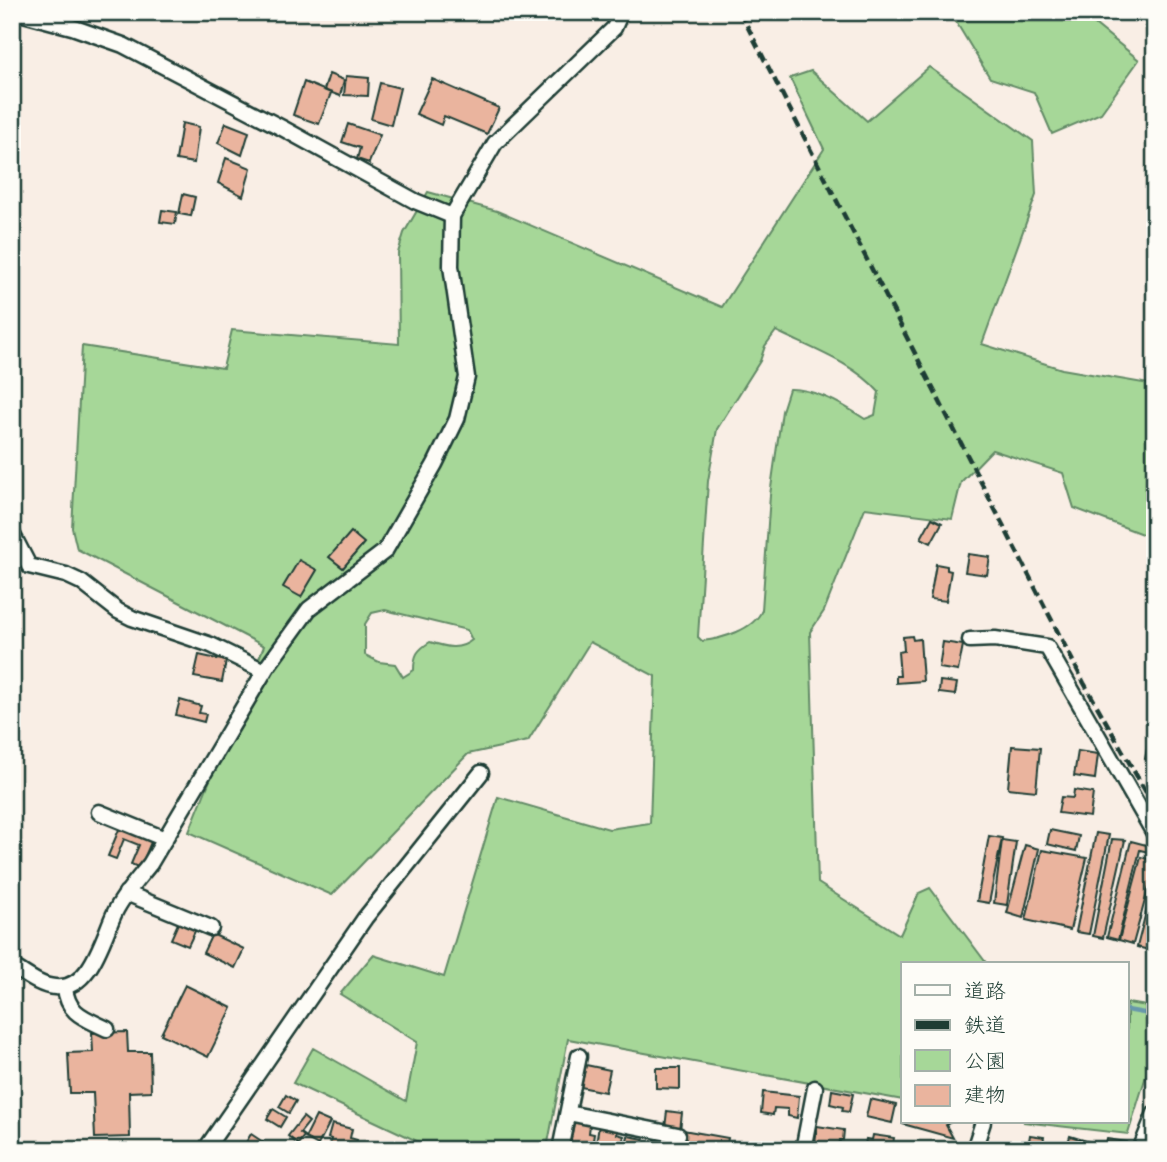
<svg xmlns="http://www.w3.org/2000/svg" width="1167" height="1162" viewBox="0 0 1167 1162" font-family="Pangolin,'Klee One',sans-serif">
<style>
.green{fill:#a6d798;stroke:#628a66;stroke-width:2;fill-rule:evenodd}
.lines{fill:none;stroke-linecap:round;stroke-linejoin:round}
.stream{stroke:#6898ab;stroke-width:4.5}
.building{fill:#eab49e;stroke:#1f3d34;stroke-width:2}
.street-casing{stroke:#1f3d34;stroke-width:19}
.street{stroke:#fdfcf7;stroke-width:14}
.rail{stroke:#1f3d34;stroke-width:4.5;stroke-dasharray:10 5;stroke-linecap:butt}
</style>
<rect width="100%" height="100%" fill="#f9eee5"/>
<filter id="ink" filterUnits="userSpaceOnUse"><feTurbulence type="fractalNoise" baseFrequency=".0143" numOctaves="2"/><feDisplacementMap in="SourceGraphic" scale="14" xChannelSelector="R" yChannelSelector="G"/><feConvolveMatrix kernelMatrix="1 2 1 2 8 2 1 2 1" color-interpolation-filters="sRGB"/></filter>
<g filter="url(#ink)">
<!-- green -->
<g class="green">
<path d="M950 12H1080L1139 60 1101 113 1052 134 1034 92 990 78Z"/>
<path d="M929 67 1033 141 1036 195 982 344 1062 369 1155 385V539L1074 508 1063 473 992 450 961 482 952 519 865 508 824 611 810 632 818 883 900 935 919 893 930 888 987 964H903V1100L568 1039 548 1143 562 1150H436L293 1083 313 1048 406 1101 417 1042 340 994 373 955 444 977 498 797 609 829 650 823 655 676 590 642 528 741 468 754 332 895 189 832 264 646 77 549 72 528 82 346 223 368 232 330 399 344 398 253 404 233 428 192 497 211 722 307 824 149 790 78 811 71 867 121ZM776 331C810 348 854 363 879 392L875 415 865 419C844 405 814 388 789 389L782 411 770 495 762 610C754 630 721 639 702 641L698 637 708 481 717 429 760 361 765 346ZM385 610 467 630 472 640C459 651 446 647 430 642 417 650 414 655 414 670L403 677 395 664 379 662 365 655V624L372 613Z"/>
<path d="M1127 1003 1155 1007V1047L1128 1134 1023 1122H1127Z"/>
</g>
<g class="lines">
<!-- stream -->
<path class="stream" d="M1127 1010 1155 1015"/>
</g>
<!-- building -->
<g class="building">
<path d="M329 74 344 80 340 96 324 90Z"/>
<path d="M346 76 369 78 368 96 344 95Z"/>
<path d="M432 79 499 108 487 134 444 116 441 125 416 114Z"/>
<path d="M304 82 331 93 319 124 293 115Z"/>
<path d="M380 83 400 88 391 125 371 119Z"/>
<path d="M182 123 199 127 194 163 176 160Z"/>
<path d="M226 123 249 132 242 155 218 143Z"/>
<path d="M348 124 380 135 369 163 357 159 360 148 342 142Z"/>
<path d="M226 158 251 168 243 196 218 183Z"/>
<path d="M183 194 195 197 191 216 179 214Z"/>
<path d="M162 210 177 212 175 224 160 222Z"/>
<path d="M932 518 942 523 931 543 921 538Z"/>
<path d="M351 532 364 543 343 568 329 557Z"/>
<path d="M968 554 990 557 987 575 965 572Z"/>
<path d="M299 560 317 570 301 597 283 587Z"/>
<path d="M936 564 947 566V570L951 571 946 601 930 599Z"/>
<path d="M912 636 913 640 920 639 923 681 896 683V676H900L898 652 904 651 903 637Z"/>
<path d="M943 642 963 645 958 671 939 668Z"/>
<path d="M199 655 226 661 222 682 194 677Z"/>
<path d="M940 681 957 683 955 695 939 693Z"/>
<path d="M180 700 201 706 199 713 206 714 204 722 176 715Z"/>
<path d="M1155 708V761L1145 759Z"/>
<path d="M1012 746 1040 748 1036 791 1008 788Z"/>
<path d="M1078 751 1098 754 1095 779 1074 776Z"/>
<path d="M1074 790 1093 793 1090 817 1058 813 1061 797 1073 798Z"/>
<path d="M120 827 152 840 140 868 131 864 139 845 124 839 116 859 108 856Z"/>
<path d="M1050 830 1079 836 1076 851 1047 844Z"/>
<path d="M1096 833 1109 835 1089 934 1076 932Z"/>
<path d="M989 836 1002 838 989 903 977 901Z"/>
<path d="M1112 839 1125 840 1103 938 1093 936Z"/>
<path d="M1002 840 1016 842 1007 905 994 903Z"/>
<path d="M1131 841 1154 847 1153 853 1140 850 1118 940 1107 937Z"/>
<path d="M1025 845 1039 849 1023 918 1007 913Z"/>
<path d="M1042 850 1087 858 1070 930 1026 920Z"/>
<path d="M1141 857 1155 861V864L1133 944 1119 940Z"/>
<path d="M1155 877V928L1149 950 1137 947Z"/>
<path d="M179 921 196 929 188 946 171 939Z"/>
<path d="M212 934 244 949 235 968 203 953Z"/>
<path d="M185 985 232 1008 208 1057 161 1034Z"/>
<path d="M127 1032 128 1052H150L151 1091 129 1092 130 1137 95 1138 93 1093H70L68 1053 93 1052 92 1033Z"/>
<path d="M586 1065 610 1070 605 1092 581 1087Z"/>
<path d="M656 1068H680V1089L656 1088Z"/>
<path d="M832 1090 853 1094 849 1112 842 1111 843 1107 830 1104Z"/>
<path d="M763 1092 799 1096 797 1118 788 1116V1109L774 1108 773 1115 761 1113Z"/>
<path d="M286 1095 296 1101 289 1113 279 1107Z"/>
<path d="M870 1099 896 1105 892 1123 866 1117Z"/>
<path d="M273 1109 286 1117 280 1127 267 1119Z"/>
<path d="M667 1111 682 1113 680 1130 665 1128Z"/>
<path d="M316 1116 330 1122 318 1145 305 1138Z"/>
<path d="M303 1117 309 1122 300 1133 304 1136 298 1144 288 1136Z"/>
<path d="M574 1122 590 1125 589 1133 594 1134 592 1147 570 1144Z"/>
<path d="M904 1122H951L946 1125 953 1138 903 1124Z"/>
<path d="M332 1124 352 1129 350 1138 357 1140 355 1148 344 1145 343 1148 330 1145 331 1139 328 1138Z"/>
<path d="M599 1126 618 1129 617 1134 624 1136 621 1150H595Z"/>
<path d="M817 1126 844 1130 843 1140H840L839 1146 815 1144Z"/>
<path d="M683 1130 728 1138 726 1150H680Z"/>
<path d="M251 1134 263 1142 258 1150 246 1148 247 1146 245 1144Z"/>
<path d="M873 1135 894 1138 892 1150H864L866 1139 872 1140Z"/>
<path d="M1030 1135 1044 1137 1042 1149 1028 1147Z"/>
<path d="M628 1136 644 1139 642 1145 647 1146 646 1150H625Z"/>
<path d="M1070 1136 1093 1143 1091 1150 1077 1146 1076 1150H1066Z"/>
<path d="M1107 1139 1127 1142 1126 1149 1131 1150H1098V1146L1105 1147Z"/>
<path d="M655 1141 672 1144 671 1150H653Z"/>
<path d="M750 1141 767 1144 766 1150H748Z"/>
</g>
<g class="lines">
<!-- street casing -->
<g class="street-casing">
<g id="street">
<path d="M16 12 72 27 123 45 284 129 415 201 452 216"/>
<path d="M12 533 29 566 66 575 81 582 118 611 132 618 211 645 264 671"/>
<path d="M970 640 995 639 1047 647 1155 835"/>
<path d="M99 812 165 839"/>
<path d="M126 893 211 928"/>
<path d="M12 966C25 974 40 986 55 987 91 991 103 936 115 912 124 894 138 879 150 864L267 667 309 609 385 551 435 464 457 419 467 377 451 266 452 216 495 143 614 28 621 12"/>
<path d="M65 987C67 1014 85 1018 107 1029"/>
<path d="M568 1113 678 1135"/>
<path d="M205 1150 365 918 481 773"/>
<path d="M560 1150 579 1056"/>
<path d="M803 1150 815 1088"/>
<path d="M974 1150 983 1122"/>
<path d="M1140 1150 1155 1113"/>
</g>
</g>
<!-- street -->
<use href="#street" class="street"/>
<!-- rail -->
<path class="rail" d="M740 12 1084 683 1155 808"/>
</g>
</g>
<!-- margin -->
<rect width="1167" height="1162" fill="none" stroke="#fdfcf7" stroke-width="42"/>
<rect x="21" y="21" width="1125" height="1120" fill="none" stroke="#1f3d34" stroke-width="2.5" filter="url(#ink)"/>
<!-- legend -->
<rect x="901" y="962" width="228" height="161" fill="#fdfcf7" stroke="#a4b0a9" stroke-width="2"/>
<rect x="915" y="985" width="35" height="10" fill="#fdfcf7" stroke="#a4b0a9" stroke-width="2"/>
<text x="964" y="998" font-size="21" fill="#1f3d34">道路</text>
<rect x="915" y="1020" width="35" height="10" fill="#1f3d34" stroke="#a4b0a9" stroke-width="2"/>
<text x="964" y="1032" font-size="21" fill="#1f3d34">鉄道</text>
<rect x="915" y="1050" width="35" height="21" fill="#a6d798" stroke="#a4b0a9" stroke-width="2"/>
<text x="964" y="1068" font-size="21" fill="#1f3d34">公園</text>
<rect x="915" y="1085" width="35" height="21" fill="#eab49e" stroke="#a4b0a9" stroke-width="2"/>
<text x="964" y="1102" font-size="21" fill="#1f3d34">建物</text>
</svg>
